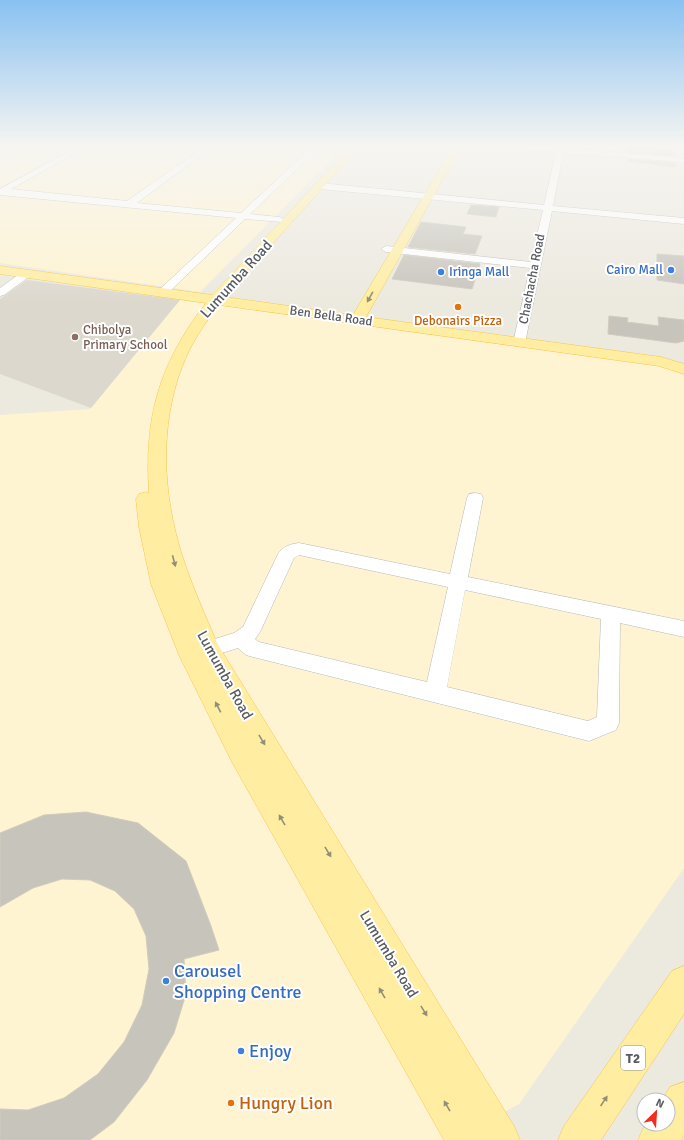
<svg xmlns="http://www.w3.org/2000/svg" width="684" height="1140" viewBox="0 0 684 1140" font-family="Signika,sans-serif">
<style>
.commercial{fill:#fff4d1}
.education{fill:#dcd8ce}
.building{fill:#c7c4bc;stroke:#d1cbbd}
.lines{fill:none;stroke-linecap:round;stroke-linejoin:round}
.minor-casing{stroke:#b5b8bd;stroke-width:1}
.major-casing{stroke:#f7c54d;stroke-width:1}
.minor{fill:#fff;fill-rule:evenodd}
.major{fill:#ffeea1;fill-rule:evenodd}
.oneway{fill:#928f77}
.shop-dot{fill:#3f7fe0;stroke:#fff;stroke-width:1.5}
.food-dot{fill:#e8710a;stroke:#fff;stroke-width:1.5}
.education-dot{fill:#8d6e63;stroke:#fff;stroke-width:1.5}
.labels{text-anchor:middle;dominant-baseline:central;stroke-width:4;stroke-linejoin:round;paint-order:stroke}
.far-shop-label{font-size:13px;fill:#366cbe;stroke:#fff;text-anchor:end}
.far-street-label{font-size:13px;fill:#585c61;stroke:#fff}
.far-food-label{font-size:13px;fill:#c56008;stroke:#fff}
.far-education-label{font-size:13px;fill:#785e54;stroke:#fff;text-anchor:start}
.shield{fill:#fff;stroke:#8a8d90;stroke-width:1}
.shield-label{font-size:14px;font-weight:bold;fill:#585c61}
.street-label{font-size:15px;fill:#585c61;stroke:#fff}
.near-shop-label{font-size:18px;fill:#366cbe;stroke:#fff;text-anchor:start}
.near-food-label{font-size:18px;fill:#c56008;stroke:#fff;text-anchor:start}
</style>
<rect width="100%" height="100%" fill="#ece9df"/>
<!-- commercial -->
<g class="commercial">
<path d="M27 145H346L200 292 0 263V158Z"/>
<path d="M180 300 664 362 684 376V868L519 1104 454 1140H0V415L90 409Z"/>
</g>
<!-- education -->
<path class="education" d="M27 280 180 300 91 408 0 374V299Z"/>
<!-- building -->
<g class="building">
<path d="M627 145H653V147L672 148 674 156 627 152Z"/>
<path d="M628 159 675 163 676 167 628 161Z"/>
<path d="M471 205 499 207 496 217 467 214Z"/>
<path d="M421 222 466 227 463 234 482 236 475 254 408 247Z"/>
<path d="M657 254 684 256V284L657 280Z"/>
<path d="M404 255 480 264 472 289 392 279Z"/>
<path d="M609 316 628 318 627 322 659 326 658 317 684 320V341L676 343 608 334Z"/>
<path d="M86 812 138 823 186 861 211 926 219 950 184 959 186 994 174 1033 147 1080 114 1122 90 1140H0V1109L28 1110 64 1098 98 1074 124 1042 142 1005 149 969 146 936 134 909 115 891 90 880 62 879 33 888 0 907V833L44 815Z"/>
</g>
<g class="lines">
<!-- minor casing -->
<g class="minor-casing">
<g id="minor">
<path d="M81 145H90L11 189 127 201 207 145H215L137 203 241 213 314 145H322L250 214 279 217 282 218 284 220 282 222 245 219 166 295H158L156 293 158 291 236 218 0 195V189Z"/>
<path d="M486 145H516L557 148V145H565L564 148 684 158V162L563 153 553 206 684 218V224L552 211 525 343 523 346H515L513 343 530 268 386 252 381 249 386 246 531 262 543 210 320 189 316 186 320 183 544 205 556 152 490 147Z"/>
<path d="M26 271 31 274 30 276 4 295 0 296V288L22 272Z"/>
<path d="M475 493 481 494 483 498 468 577 684 621V637L620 623 619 723 616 730 589 741 253 657 246 655 238 648 196 661 189 659 186 653 189 647 234 633 243 627 278 554C283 546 291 544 299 543L450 574 467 498 469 494ZM299 555 448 587 427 682 259 642 255 639 260 632 294 558ZM465 590 601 619 597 717 588 721 447 687Z"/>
</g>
</g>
<!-- major casing -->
<g class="major-casing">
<g id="major">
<path d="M352 145H361L225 297 353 315 454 145H462L366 317 661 357 684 364V374L659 366 219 305C204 324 190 345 182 367 159 427 163 495 182 555 192 586 205 615 218 645L514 1126 520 1140H444L232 762 179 655 151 584 139 527 136 499 139 494 146 492 149 493C144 417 159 364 206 303L0 274V266L212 295Z"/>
<path d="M684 966V1014L601 1140H558L564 1126 672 971Z"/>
<path d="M684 1082V1135L681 1140H638L645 1124H668V1100H662L670 1087Z"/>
</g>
</g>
<!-- minor -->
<use href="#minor" class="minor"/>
<!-- major -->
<use href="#major" class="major"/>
</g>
<!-- one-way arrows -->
<defs><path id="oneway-solid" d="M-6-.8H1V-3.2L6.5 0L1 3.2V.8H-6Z"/></defs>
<g class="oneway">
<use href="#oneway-solid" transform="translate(370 297) rotate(119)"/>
<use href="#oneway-solid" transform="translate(174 561) rotate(75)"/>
<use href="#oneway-solid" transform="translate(218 707) rotate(-117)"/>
<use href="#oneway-solid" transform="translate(262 740) rotate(59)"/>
<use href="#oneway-solid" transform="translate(282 820) rotate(-120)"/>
<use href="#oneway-solid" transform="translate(328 852) rotate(59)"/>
<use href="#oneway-solid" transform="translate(382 993) rotate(-120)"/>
<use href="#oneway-solid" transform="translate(424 1011) rotate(59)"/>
<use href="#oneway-solid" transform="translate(604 1101) rotate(-56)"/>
<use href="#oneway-solid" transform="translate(447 1106) rotate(-120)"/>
</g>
<!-- sky -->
<linearGradient id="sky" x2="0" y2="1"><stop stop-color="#89c1f1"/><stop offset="0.48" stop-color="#f6f5f1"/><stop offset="1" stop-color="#f6f5f1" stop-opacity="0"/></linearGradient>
<rect width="684" height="304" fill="url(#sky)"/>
<!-- markers -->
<g class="shop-dot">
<circle cx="671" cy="270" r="4"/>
<circle cx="441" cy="272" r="4"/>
<circle cx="166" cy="981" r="4"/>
<circle cx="241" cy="1051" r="4"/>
</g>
<g class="food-dot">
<circle cx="458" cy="307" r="4"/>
<circle cx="231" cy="1103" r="4"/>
</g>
<circle class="education-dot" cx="75" cy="337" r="4"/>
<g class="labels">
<!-- far-shop labels -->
<g class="far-shop-label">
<text x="663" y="270">Cairo Mall</text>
<text x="449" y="272" text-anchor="start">Iringa Mall</text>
</g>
<!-- far-street labels -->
<g class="far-street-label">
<text transform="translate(532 279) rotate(-79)">Chachacha Road</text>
<text transform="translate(331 316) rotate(8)">Ben Bella Road</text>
</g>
<!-- far-food labels -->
<g class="far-food-label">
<text x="458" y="321">Debonairs Pizza</text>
</g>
<!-- far-education labels -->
<g class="far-education-label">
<text x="83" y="330">Chibolya<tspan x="83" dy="15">Primary School</tspan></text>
</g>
<!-- shield labels -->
<rect class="shield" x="621" y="1046" width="24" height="24" rx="3"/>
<g class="shield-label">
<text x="633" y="1058">T2</text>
</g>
<!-- street labels -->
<g class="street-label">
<text transform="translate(236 279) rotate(-48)">Lumumba Road</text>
<text transform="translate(225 675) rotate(61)">Lumumba Road</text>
<text transform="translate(389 954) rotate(59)">Lumumba Road</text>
</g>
<!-- near-shop labels -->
<g class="near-shop-label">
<text x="174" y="971">Carousel<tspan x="174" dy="21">Shopping Centre</tspan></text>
<text x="249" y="1051">Enjoy</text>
</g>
<!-- near-food labels -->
<g class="near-food-label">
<text x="239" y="1103">Hungry Lion</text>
</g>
</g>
<!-- north arrow -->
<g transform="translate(656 1112) rotate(25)"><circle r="19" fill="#ffffff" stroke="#bcbec0"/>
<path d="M0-3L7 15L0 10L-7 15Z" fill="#f02e21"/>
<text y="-6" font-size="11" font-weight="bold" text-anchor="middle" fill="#585c61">N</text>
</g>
</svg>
